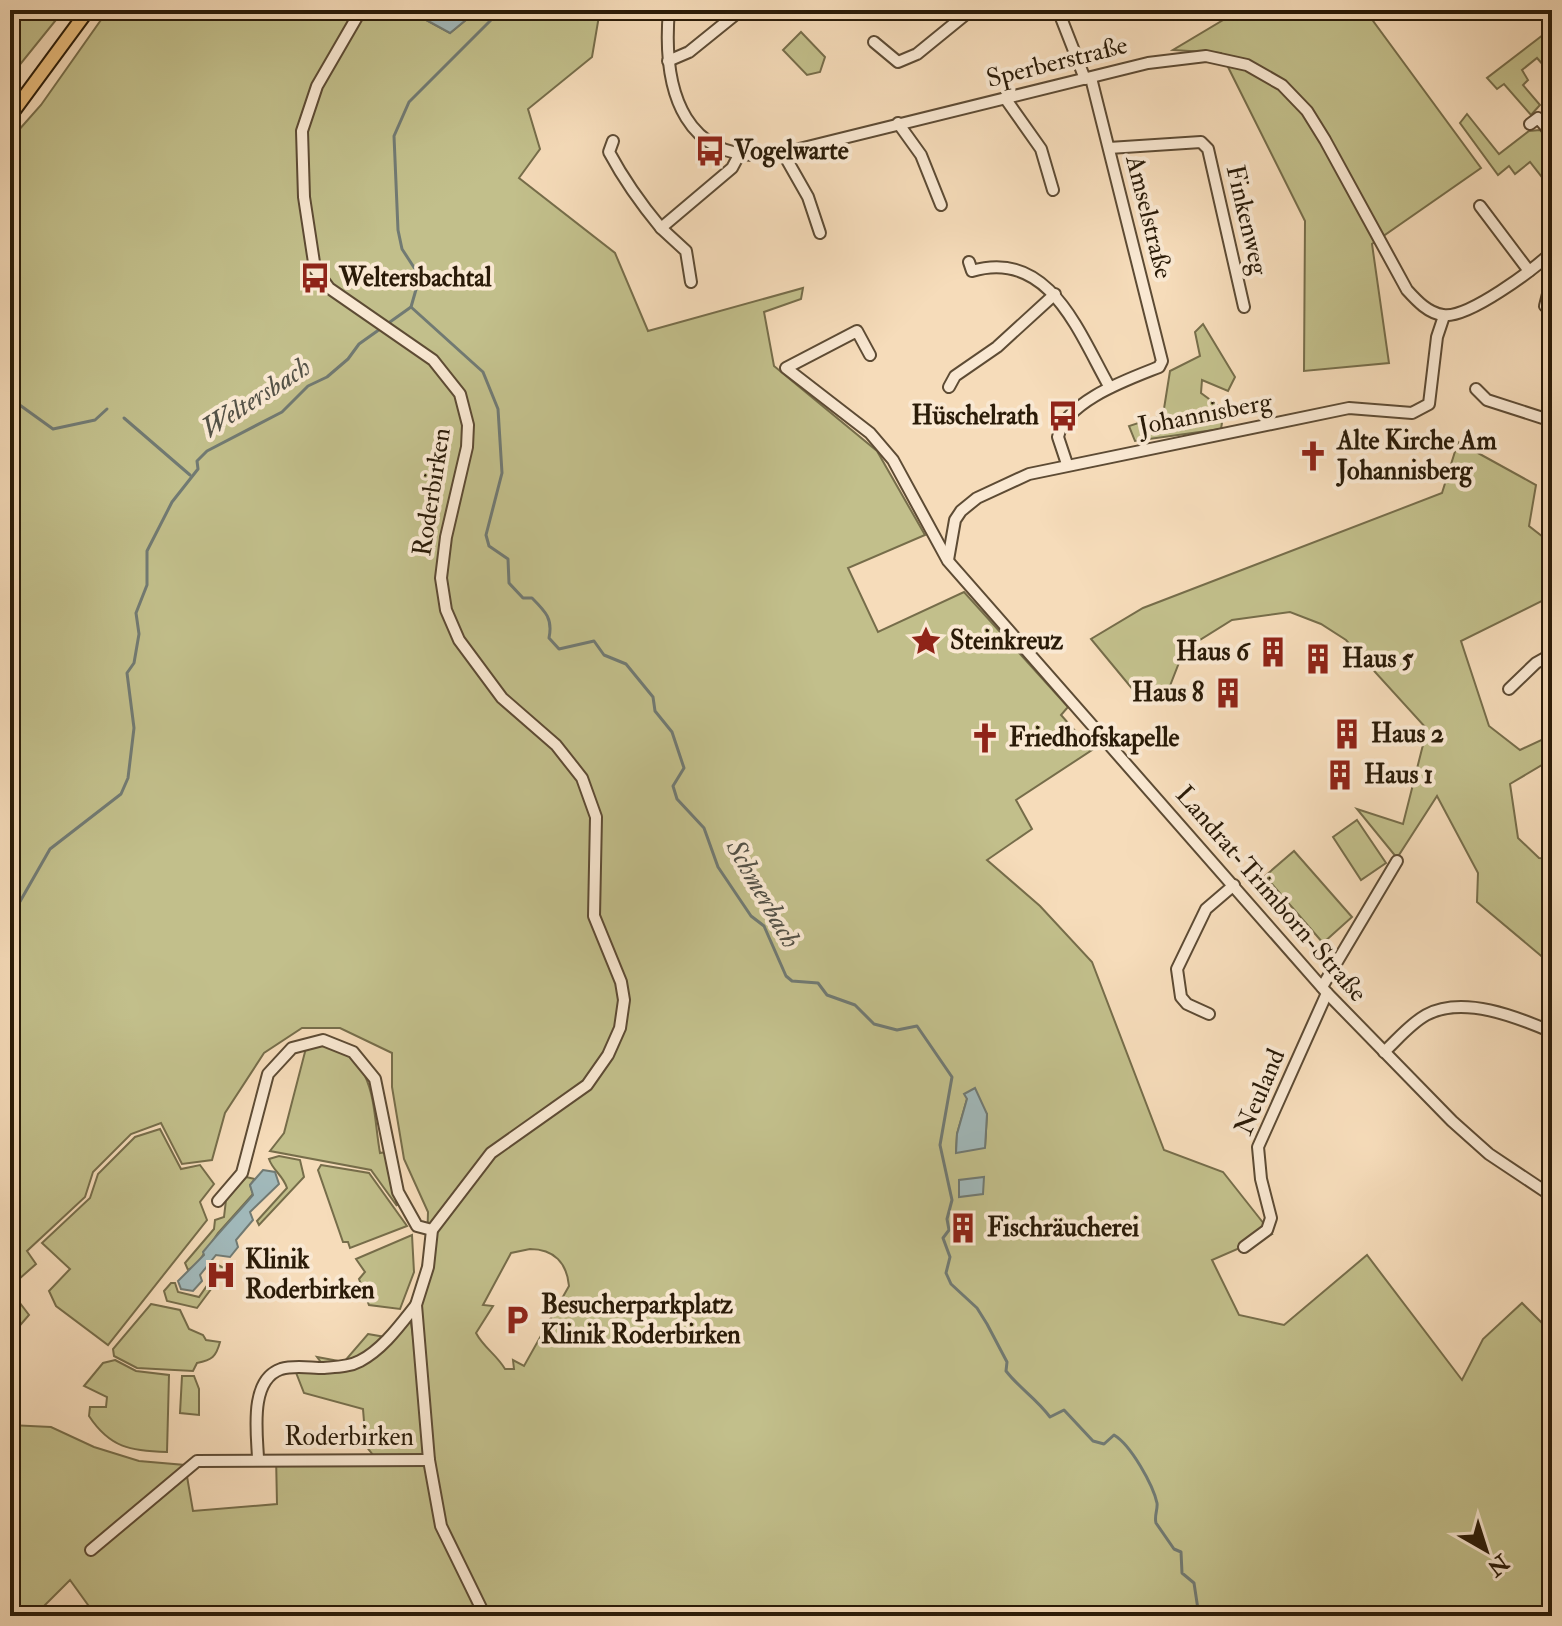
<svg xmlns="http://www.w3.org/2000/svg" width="1562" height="1626" viewBox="0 0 1562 1626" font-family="'IM FELL Double Pica',serif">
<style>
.green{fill:#c2bf8b;stroke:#766d4a;stroke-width:2;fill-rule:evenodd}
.water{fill:#a1b9bb;stroke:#717a73;stroke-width:2}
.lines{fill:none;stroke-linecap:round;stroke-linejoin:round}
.stream{stroke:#717a73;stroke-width:3}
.minor-casing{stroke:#5d4b34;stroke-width:14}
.major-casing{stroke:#2a1b08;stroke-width:16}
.minor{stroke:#f9e8d2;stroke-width:10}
.major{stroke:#ebbe7d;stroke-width:12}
.labels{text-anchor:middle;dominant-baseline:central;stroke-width:8;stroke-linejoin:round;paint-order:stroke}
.street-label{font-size:26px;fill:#2a1b08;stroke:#f9e8d2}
.poi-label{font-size:26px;font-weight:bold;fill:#2a1b08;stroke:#f9e8d2;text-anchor:start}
.water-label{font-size:28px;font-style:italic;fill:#545247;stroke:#f9e8d2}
</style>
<rect width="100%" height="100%" fill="#f6dcba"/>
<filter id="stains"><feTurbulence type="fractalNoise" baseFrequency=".0025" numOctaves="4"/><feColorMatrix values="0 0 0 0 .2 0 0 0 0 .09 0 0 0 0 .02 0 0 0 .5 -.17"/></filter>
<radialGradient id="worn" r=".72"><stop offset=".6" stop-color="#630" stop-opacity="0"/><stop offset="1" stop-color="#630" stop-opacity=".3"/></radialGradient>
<!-- green -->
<g class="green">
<path d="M10 10H64L10 77Z"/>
<path d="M108 10H408L450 33 478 10H600L592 57 528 109 540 149 519 178 615 253 648 331 803 288 801 299 764 312 774 366 877 451 925 535 848 568 878 632 964 592 1068 707 1061 715 1092 750 1016 800 1032 829 987 860 1040 906 1092 962 1164 1150 1223 1172 1272 1234 1212 1260 1239 1315 1284 1325 1367 1255 1462 1380 1483 1339 1522 1303 1552 1333V1488L1547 1491 1552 1499V1616H96L70 1580 34 1616H10V1425L51 1427 94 1447 139 1461 185 1465 193 1511 277 1504 276 1455H373L366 1446 363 1409 304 1393 295 1370 348 1369 406 1323H411L416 1356 415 1296 427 1247 428 1212 404 1159 392 1087V1053L340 1028H302L264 1053 225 1113 212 1160 182 1164 161 1123 131 1134 93 1172 85 1197 27 1251 36 1264 10 1287V140L41 105ZM967 1099 987 1114 985 1147 956 1152 957 1134ZM530 1249C554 1249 567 1263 569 1286L524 1366 513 1360 514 1369H505C496 1354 484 1348 476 1333L493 1306 483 1305 511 1253Z"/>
<path d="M1240 10H1365L1481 168 1372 244 1389 363 1304 371 1305 221 1221 53 1173 50Z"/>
<path d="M1552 28V75L1537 58 1522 70 1528 80 1523 85 1540 105 1531 115 1504 84 1497 89 1487 78Z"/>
<path d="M801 32 825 57 820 72 807 75 783 50Z"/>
<path d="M1467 114 1499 154 1529 131 1540 130 1552 145V190L1530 162 1515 174 1509 166 1498 175 1460 123Z"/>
<path d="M1203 324 1235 377 1228 391 1202 380 1201 393 1224 410 1221 429 1135 441 1129 426 1163 415 1170 371 1200 356 1195 332Z"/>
<path d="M1458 442 1536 485 1529 526 1552 544V596L1461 641 1489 726 1520 750 1552 735V759L1510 784 1518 838 1539 858 1552 859V965L1477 902 1478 873 1437 796 1397 858 1357 809 1403 824 1427 729 1346 640 1321 624 1290 612 1232 620 1184 650 1166 696 1144 703 1091 639 1143 608 1442 493Z"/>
<path d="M1357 820 1386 863 1361 880 1333 837Z"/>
<path d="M1294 851 1352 917 1323 943 1265 876Z"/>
<path d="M323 1045C378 1056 372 1109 380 1153L386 1152 397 1206 371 1170 270 1151 284 1133 306 1048Z"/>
<path d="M160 1129 181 1169 200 1165 214 1184 200 1202 207 1220 108 1345 56 1306 49 1291 70 1269 42 1243 90 1198 98 1174 135 1137Z"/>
<path d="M279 1156 300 1160 304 1177 259 1225 257 1221 287 1188C283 1175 273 1171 269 1159Z"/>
<path d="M321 1165 369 1173 407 1226 350 1248 348 1242H343L318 1170Z"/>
<path d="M246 1177 255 1179 250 1185 253 1194 218 1233 197 1264 188 1270 185 1263 214 1229 215 1220 224 1217 226 1200Z"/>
<path d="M412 1235 414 1272 400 1309 369 1305 359 1279 365 1272 356 1259Z"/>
<path d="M216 1264 226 1269 197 1308 167 1301 164 1291 171 1283H175L178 1292 199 1297 215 1274 213 1269Z"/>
<path d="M10 1290 29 1315 10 1337Z"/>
<path d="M151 1304 180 1310 189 1329 203 1335 206 1340 220 1342C216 1357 212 1360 197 1363L193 1371 137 1368 114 1356 113 1349Z"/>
<path d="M368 1334 385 1337C366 1355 349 1362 323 1365L317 1357 344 1362Z"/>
<path d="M115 1360 136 1371 169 1375 167 1452C131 1451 110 1448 89 1416L90 1407H106L107 1397 84 1386 103 1363Z"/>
<path d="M182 1376H194L199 1389V1415L180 1413Z"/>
</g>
<!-- water -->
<g class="water">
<path d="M408 10H478L450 33Z"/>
<path d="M975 1088 987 1114 985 1148 956 1153 957 1134 967 1099 964 1094Z"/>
<path d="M263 1170 275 1172 279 1184 250 1212 253 1220 236 1240 238 1247 230 1257 216 1255 200 1275 202 1281 193 1291 181 1289 178 1281 204 1255 203 1252C220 1231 235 1216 253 1195L250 1185Z"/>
<path d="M984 1177 983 1194 959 1197V1180Z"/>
</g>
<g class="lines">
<!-- stream -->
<g class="stream">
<path d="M411 307 483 372 498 409 502 473 486 535 489 546 508 559 509 583 523 598H532C546 612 553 619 549 638L559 649 594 641 604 655 626 664 653 697 655 711 672 732 684 768 673 786 677 799 704 828 718 867 751 916 764 926 786 976 792 981 818 983 827 995 855 1005 874 1024 897 1030 917 1026 952 1077 940 1145 952 1200 947 1219 949 1230 943 1238 950 1257 946 1273 951 1284 977 1308 987 1324 1007 1362 1006 1371C1020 1389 1035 1397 1050 1417L1064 1410 1093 1441 1104 1444 1114 1435C1131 1445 1153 1485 1157 1503 1158 1509 1154 1516 1156 1523L1174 1549 1181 1552 1182 1573 1194 1583 1199 1616"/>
<path d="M10 398 53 429 95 420 107 409"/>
<path d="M124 418 190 475"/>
<path d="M10 925 17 922 18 905 50 849 121 794 128 778 134 728 127 673 134 663 139 634 136 613 147 585V551L172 502 198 469 197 461 207 451 282 412 308 386 327 377 348 359 359 344 411 307 417 286 415 269 402 249 398 230 394 136 409 102 501 10"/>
</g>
<!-- minor casing -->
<g class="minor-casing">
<g id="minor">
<path d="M361 10 317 86 302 131 304 197 315 269 329 288 433 360 460 394 468 425 467 447 446 537 441 578 446 610 459 640 502 698 556 745 582 778 596 817 594 916 621 982 624 1000 620 1028 608 1055 587 1085 491 1153 432 1230 428 1267 416 1305 429 1460 441 1526 485 1616"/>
<path d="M669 10C662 91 684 169 783 153L1148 63 1206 56 1247 65 1282 85 1307 111 1325 140 1407 290C1417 301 1428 313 1443 315 1468 319 1534 269 1552 252"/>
<path d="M1058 10 1085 79"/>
<path d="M874 42 898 62 917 54 971 10"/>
<path d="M668 61 689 52 741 10"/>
<path d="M1005 98 1041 149 1053 190"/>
<path d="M898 123 921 155 941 205"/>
<path d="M1530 124 1538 118 1552 134"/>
<path d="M613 141 609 152C624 180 641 204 661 228L732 168 739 155"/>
<path d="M1109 148 1201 142 1208 149 1244 307"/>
<path d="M783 153 808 197 820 233"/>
<path d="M1480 206 1529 271"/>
<path d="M661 228 686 251 691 282"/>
<path d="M969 262 972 271C1049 248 1079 333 1109 386"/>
<path d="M1552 278 1545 306 1552 309"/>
<path d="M870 355 857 331 786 368 870 433 893 460 948 561 1327 993 1452 1121 1489 1154 1552 1196"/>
<path d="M949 387 955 376 997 347 1055 294"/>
<path d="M1476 389 1487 400 1552 421"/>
<path d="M1067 464 1058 437C1065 401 1129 379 1159 367L1162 361 1091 78"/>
<path d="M948 560 955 520 961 511 977 498 1029 474 1349 408 1412 413 1429 404 1437 337 1444 316"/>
<path d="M1509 689 1536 663 1552 654"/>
<path d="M1322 987 1397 861"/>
<path d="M1209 1014 1187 1004 1181 997 1177 969 1206 909 1234 885"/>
<path d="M1384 1052C1397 1040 1410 1024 1426 1015 1463 995 1517 1017 1552 1032"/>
<path d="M218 1201 242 1173 268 1074 292 1048 323 1040 353 1052 375 1079 398 1192 417 1226 432 1230"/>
<path d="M1244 1247 1267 1230 1271 1218 1261 1179 1258 1147 1327 993"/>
<path d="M258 1458C257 1433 249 1380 281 1369 294 1365 310 1368 324 1368 336 1367 349 1367 360 1361 383 1349 400 1325 416 1305"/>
<path d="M91 1550 197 1461 429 1460"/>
</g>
</g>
<!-- major casing -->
<g class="major-casing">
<path id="major" d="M10 116 88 10"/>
</g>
<!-- minor -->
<use href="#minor" class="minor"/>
<!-- major -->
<use href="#major" class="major"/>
</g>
<!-- icons -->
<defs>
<g id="bus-bare" transform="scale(2.4)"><path d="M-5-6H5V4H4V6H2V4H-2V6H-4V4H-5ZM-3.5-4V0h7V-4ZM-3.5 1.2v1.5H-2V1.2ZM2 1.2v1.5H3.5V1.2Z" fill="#8f2418" stroke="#f9e8d2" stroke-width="2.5" paint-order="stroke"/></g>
<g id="church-bare" transform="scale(2.4)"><path d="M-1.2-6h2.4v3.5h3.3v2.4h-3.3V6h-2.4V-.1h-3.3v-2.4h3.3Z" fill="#8f2418" stroke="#f9e8d2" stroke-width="2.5" paint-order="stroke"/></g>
<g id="sight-bare" transform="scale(2.4)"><path d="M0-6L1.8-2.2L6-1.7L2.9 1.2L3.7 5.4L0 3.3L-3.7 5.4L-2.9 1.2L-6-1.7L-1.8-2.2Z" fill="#8f2418" stroke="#f9e8d2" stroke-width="2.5" paint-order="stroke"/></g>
<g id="building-bare" transform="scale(2.4)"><path d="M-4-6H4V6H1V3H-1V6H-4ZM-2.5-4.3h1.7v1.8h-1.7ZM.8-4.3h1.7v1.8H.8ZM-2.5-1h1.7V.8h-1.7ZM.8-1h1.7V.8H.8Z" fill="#8f2418" stroke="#f9e8d2" stroke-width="2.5" paint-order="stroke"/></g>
<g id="hospital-bare" transform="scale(2.4)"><path d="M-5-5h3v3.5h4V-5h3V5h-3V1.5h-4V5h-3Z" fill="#8f2418" stroke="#f9e8d2" stroke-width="2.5" paint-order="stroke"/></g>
<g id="parking-bare" transform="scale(2.4)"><path d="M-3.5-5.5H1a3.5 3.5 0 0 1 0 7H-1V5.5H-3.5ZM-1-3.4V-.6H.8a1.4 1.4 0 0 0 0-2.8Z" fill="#8f2418" stroke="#f9e8d2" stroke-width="2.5" paint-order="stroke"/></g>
</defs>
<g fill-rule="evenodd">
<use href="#bus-bare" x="710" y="151"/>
<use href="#bus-bare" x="315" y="278"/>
<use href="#bus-bare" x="1063" y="416"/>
<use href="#church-bare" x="1313" y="456"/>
<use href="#sight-bare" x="926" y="641"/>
<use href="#building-bare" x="1273" y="652"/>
<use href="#building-bare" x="1318" y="659"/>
<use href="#building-bare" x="1228" y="693"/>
<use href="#building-bare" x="1347" y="734"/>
<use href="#church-bare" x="985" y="738"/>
<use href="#building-bare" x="1340" y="775"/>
<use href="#building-bare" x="963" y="1228"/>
<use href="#hospital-bare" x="221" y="1275"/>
<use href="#parking-bare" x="517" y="1320"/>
</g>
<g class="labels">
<!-- street labels -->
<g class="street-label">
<text transform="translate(1057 62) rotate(-14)">Sperberstraße</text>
<text transform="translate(1149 217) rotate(76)">Amselstraße</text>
<text transform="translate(1247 220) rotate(77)">Finkenweg</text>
<text transform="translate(1205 414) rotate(-11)">Johannisberg</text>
<text transform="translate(432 492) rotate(-81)">Roderbirken</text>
<text transform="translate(1271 894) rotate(49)">Landrat-Trimborn-Straße</text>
<text transform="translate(1260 1092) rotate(-67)">Neuland</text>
<text x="349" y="1437">Roderbirken</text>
</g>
<!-- poi labels -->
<g class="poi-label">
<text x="734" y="151">Vogelwarte</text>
<text x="339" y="278">Weltersbachtal</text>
<text x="1039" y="416" text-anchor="end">Hüschelrath</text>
<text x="1337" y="441">Alte Kirche Am<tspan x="1337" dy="30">Johannisberg</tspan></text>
<text x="950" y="641">Steinkreuz</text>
<text x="1249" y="652" text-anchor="end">Haus 6</text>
<text x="1342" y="659">Haus 5</text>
<text x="1204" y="693" text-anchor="end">Haus 8</text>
<text x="1371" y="734">Haus 2</text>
<text x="1009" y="738">Friedhofskapelle</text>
<text x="1364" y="775">Haus 1</text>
<text x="987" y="1228">Fischräucherei</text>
<text x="245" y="1260">Klinik<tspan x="245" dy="30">Roderbirken</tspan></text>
<text x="541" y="1305">Besucherparkplatz<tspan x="541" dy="30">Klinik Roderbirken</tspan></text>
</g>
<!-- water labels -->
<g class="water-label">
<text transform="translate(256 398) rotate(-33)">Weltersbach</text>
<text transform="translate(763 894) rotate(60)">Schmerbach</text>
</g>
</g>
<!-- margin -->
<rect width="1562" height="1626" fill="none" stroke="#f6dcba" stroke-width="40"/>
<rect x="12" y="12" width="1538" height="1602" fill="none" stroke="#2a1b08" stroke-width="4"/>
<rect x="20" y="20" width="1522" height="1586" fill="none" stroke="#2a1b08" stroke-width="2"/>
<!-- north arrow -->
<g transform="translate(1486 1550) rotate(141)" stroke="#f9e8d2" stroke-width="6" paint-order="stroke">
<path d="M0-6L14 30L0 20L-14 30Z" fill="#2a1b08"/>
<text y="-12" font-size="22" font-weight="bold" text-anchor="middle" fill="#2a1b08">N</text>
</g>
<rect width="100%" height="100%" filter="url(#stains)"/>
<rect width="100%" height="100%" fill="url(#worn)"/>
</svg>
